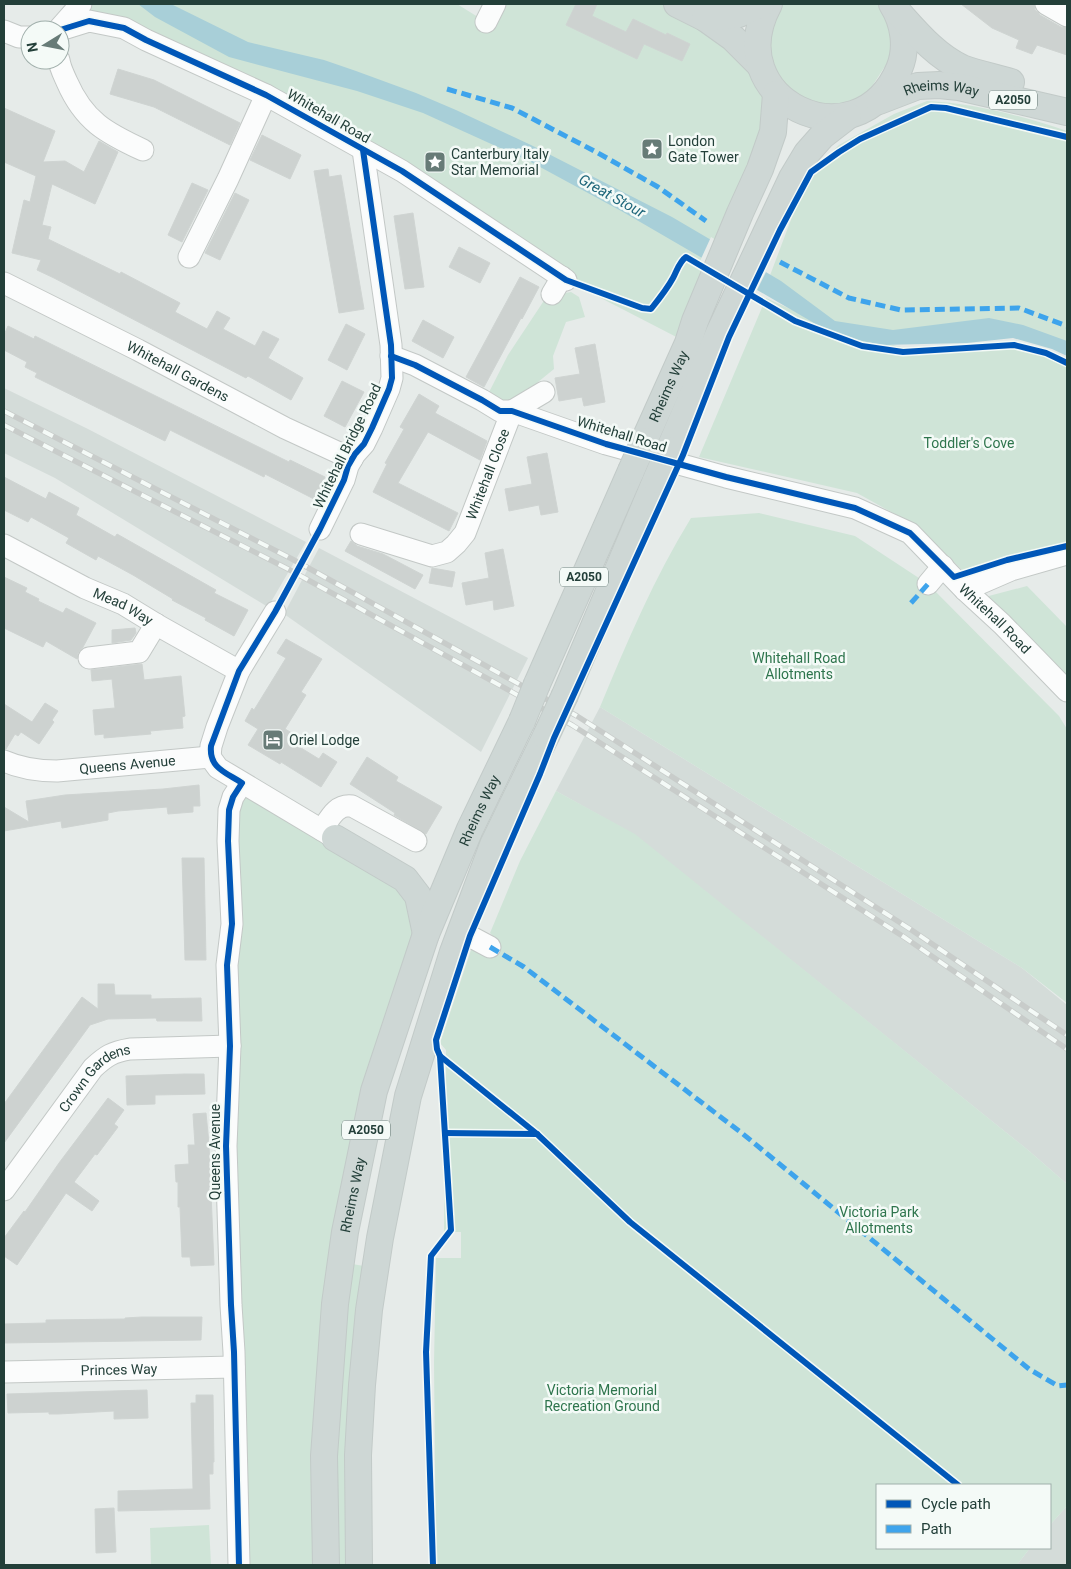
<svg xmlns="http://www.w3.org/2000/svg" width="1071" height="1569" viewBox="0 0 1071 1569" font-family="Roboto,sans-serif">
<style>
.built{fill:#d4dcd9}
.green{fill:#cfe4d7}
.water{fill:#a8cfd8}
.pier{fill:#e6ebe9}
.building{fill:#cdd2d0;stroke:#cfd4d2}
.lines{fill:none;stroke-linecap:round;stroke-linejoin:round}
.minor-casing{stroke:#c3c8c6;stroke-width:23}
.major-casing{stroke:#c2cac8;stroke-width:28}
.minor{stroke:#fbfcfc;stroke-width:21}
.major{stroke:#ced7d5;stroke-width:26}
.rail-casing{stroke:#c8ccca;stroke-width:5.5}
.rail{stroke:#f4faf7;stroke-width:4;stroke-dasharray:11;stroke-linecap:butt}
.major-bridge-casing{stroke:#c2cac8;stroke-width:28;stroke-linecap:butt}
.major-bridge{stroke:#ced7d5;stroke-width:26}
.quiet{stroke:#3ea4ec;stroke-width:5;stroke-dasharray:10 5;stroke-linecap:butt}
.cycleway-casing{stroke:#f4faf7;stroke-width:9}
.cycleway{stroke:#0057b8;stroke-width:6}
.labels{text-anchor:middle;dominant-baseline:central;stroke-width:5;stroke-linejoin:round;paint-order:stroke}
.shield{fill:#f4faf7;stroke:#627772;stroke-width:1}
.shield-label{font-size:12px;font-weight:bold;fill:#233f39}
.street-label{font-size:14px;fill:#233f39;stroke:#f4faf7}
.poi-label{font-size:14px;fill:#233f39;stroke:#f4faf7;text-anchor:start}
.park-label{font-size:14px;fill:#2e754d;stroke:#f4faf7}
.water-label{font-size:15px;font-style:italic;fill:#1e667a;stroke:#f4faf7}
</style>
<rect width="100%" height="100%" fill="#e6ebe9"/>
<!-- built -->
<g class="built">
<path d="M4 388 88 429 306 542 268 607 55 478 4 453Z"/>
<path d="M319 548 528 658 481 752 284 614Z"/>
<path d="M600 707 1022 968 1067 1005V1184L1028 1150 635 835 556 791Z"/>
<path d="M1067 1506V1565H1017L1030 1548H1050V1525Z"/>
</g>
<!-- green -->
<g class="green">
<path d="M66 4H457L486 22 495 4H677L776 94 688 343 566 280 476 221 124 28 58 30Z"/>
<path d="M780 4H879L891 27V57L867 94 839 106 809 103 784 87 768 59 775 10Z"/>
<path d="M927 101C974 103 1022 116 1067 131V347L1009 329 896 337 838 329 766 286 792 217 815 168 839 145 894 114Z"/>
<path d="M571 292 579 297 585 317 566 322 553 356 554 369 506 408 486 398 508 355 547 296 556 299 565 293Z"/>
<path d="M766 298 841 332 905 348 1013 342 1046 351 1067 359V543L1011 556 964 572 918 527 857 493 699 457Z"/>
<path d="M759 513 855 536 928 584 1059 716 1067 729V1003L1022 968 600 707C627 642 654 578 691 518Z"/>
<path d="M1027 586 1067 627V691L985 597Z"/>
<path d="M242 783 405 879 426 934 345 1232 326 1565H239L228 841Z"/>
<path d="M556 791 635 834 1028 1150 1067 1184V1506L1050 1525V1485H877V1548H1030L1017 1565H436L434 1363 436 1258H461V1232H444L446 1050 440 1043 472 947H490L494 937 490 933 520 861Z"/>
<path d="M352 1264 364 1266 347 1565H335V1444Z"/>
<path d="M209 1525 211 1565H151L150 1528Z"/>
</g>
<!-- water -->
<path class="water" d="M138 4H171L248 42 324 60 356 71 416 93 456 110 531 145 672 217 781 281 835 321 893 330 989 318 1023 325 1067 341V356L1052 349 1013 338 967 343 882 345 853 339 826 330 623 212 529 161 423 113 357 91 229 57 155 17Z"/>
<!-- pier -->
<path class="pier" d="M711 237 767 270 756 292 700 261Z"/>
<!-- building -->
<g class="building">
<path d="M576 4H597L592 16 626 32 633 19 666 35 667 33 690 44 682 61 644 44 637 59 566 25Z"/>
<path d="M961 4H1034L1035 10 1040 15 1061 27 1067 28V55L1037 45 1032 54 1016 48 1019 40 992 28Z"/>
<path d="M118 69 154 80 240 123 230 145 154 107 110 94Z"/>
<path d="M4 108 55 131 43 162 65 161 84 172 99 141 118 152 95 204 52 184 42 225 51 227 48 239 120 274 121 272 180 303 175 312 207 329 217 311 230 318 223 329 255 346 263 331 279 339 268 358 303 378 291 400 248 376 246 378 54 278 37 270 41 260 12 253 24 200 30 202 36 176 4 162Z"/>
<path d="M262 135 301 155 290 179 250 160Z"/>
<path d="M328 169 329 177 341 175 364 309 339 313 314 171Z"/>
<path d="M192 183 208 190 182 242 168 235Z"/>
<path d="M235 193 249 200 220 260 205 253Z"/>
<path d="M413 213 424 287 405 289 394 216Z"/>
<path d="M459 247 490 263 480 283 449 267Z"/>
<path d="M520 277 539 287 522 319 521 318 484 387 466 377Z"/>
<path d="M423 320 454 337 443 358 412 341Z"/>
<path d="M346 324 365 334 347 370 328 360Z"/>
<path d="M8 326 34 339 35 336 51 344 289 462 290 460 325 477 314 499 265 474 264 477 170 430 165 441 35 377 37 373 25 367 27 362 4 350V335Z"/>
<path d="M595 344 605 402 584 406 582 397 559 401 555 378 580 374 575 348Z"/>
<path d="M342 381 364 392 345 427 324 416Z"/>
<path d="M419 394 439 406 435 413 487 441 480 460 428 432 398 483 458 513 449 531 373 492 387 464 385 463 404 429 400 427Z"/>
<path d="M547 453 558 512 541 515 539 505 509 511 505 489 532 484 527 457Z"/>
<path d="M4 477 46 499 49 492 79 508 76 515 115 537 117 534 147 551 216 590 214 593 248 610 234 636 205 620 206 618 172 600 173 599 133 575 98 556 96 560 66 543 69 538 31 517 28 522 4 510Z"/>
<path d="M351 541 357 546 383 554 423 575 415 589 345 551Z"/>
<path d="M503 549 514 606 494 610 493 600 466 605 462 583 489 578 485 553Z"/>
<path d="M432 568 455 572 452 587 429 583Z"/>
<path d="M4 577 27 588 25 592 39 599 38 601 63 613 66 608 96 623 83 647 78 653 77 659 46 641 43 647 4 628Z"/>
<path d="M135 628 136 633 131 640 112 643V630Z"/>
<path d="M286 639 322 659 301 692 306 695 285 729 297 736 293 743 319 759 323 753 337 762 321 787 281 762 280 764 248 745 258 729 245 721 252 708 254 710 286 658 277 653Z"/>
<path d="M142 664 144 680 181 676 185 716 182 717 183 728 150 731 151 734 104 738V734L95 735 93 710 115 708 112 679 92 681 91 670Z"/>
<path d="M45 703 58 711 52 720 54 722 39 744 21 732 18 736 15 734 6 749H4V704L32 722Z"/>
<path d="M367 757 398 777 396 781 442 807 426 834 394 815 395 813 350 784Z"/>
<path d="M199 785 200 806H193V812L168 814 167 807 118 811 108 813V820L62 828 61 821 4 831V807L29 822 26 801 65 795 163 789Z"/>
<path d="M182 858H204L206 960H185Z"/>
<path d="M98 984H114L115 995H151V999L201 998 202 1021H157L156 1018 108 1019 90 1025 4 1143V1104L82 997 98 1009Z"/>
<path d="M185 1074H204L205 1094 155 1095V1104L127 1105 126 1076Z"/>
<path d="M108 1098 124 1110 114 1124 118 1127 97 1155 95 1154 74 1182 99 1201 92 1211 66 1193 17 1265 4 1256V1238L24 1211 25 1212 59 1163Z"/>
<path d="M206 1113 209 1144 214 1265 191 1266 190 1257H182L180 1207H178V1182H176L175 1165 189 1164 188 1145H195L193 1114Z"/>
<path d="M142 1317H202L201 1340 4 1343V1324L46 1323V1320L125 1319V1318Z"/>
<path d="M147 1390 148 1418 114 1419V1411L58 1414H49V1412L8 1413 7 1394Z"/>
<path d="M196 1395H213L214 1462H213V1474H209L210 1509 118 1511V1491L193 1489 191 1403H196Z"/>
<path d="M114 1508 116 1552 96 1553 95 1509Z"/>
</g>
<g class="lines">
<!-- minor casing -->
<g class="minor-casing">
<g id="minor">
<path d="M1046 4 1067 16"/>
<path d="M486 22 495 4"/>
<path d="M58 30 81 4"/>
<path d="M60 30 89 21 124 28 146 40 266 95 402 171 566 280"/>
<path d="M4 31 19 37H30"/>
<path d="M59 60C60 68 64 75 67 82 84 121 106 133 143 150"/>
<path d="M189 257 228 179 266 95"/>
<path id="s1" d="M4 283 138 350 285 428 352 459"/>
<path d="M552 294 562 277"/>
<path id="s2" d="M391 356 415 365 482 400 500 411H512L606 444 726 477 855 508 910 533 965 590 1002 624 1067 691"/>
<path d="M320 529 344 480 348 466 355 454 364 444 372 428 389 389 392 378 391 345 363 150"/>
<path id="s3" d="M361 534 432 556 447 552 456 544 465 533 512 411 544 392"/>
<path id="s4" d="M4 545 85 588 123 604 159 626 239 671"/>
<path d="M928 584 943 566"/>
<path d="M965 590 1011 570 1067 554"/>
<path d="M89 658 139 652 156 624"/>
<path d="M210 757 211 746 217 727 239 671 275 612"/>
<path d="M210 757 218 768 335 838"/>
<path id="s5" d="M4 761C22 769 38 771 57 771L210 757"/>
<path d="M322 830C330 818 336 804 352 806L416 841"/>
<path d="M460 931 490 947"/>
<path id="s6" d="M4 1190 93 1068C106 1056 112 1052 130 1049L230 1046"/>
<path id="s7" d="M4 1372 234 1367"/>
<path d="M239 1565 234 1352 231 1305 226 1146 230 1046 227 965 232 924 228 841 229 810 233 797 242 783"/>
</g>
</g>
<!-- major casing -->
<g class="major-casing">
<g id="major">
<path d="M677 4 705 18 733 38 760 65"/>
<path d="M769 4C717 100 857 167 899 69 908 48 904 23 892 4"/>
<path d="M898 12C917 33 936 56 962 68 978 74 995 77 1011 82"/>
<path d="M705 18 739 14 761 4"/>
<path id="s8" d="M879 101 918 86 939 85 959 87 1067 112"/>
<path id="s9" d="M644 441 688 343 695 321 740 213 760 169 773 132 776 94"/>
<path d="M669 450 719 333 792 178 807 153 822 136 848 116"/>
<path d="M537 684 631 471"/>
<path d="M565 695 656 480"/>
<path d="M335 838 405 879 418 896 426 934"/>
<path id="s10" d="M326 1565 324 1456 335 1304 345 1232 374 1091 426 934 470 829 522 721"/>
<path d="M359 1565 358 1455 362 1385 369 1310 380 1238 408 1096 453 952 493 845 546 736"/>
</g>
</g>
<!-- minor -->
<use href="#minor" class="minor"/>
<!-- major -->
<use href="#major" class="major"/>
<!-- rail casing -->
<g class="rail-casing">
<g id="rail">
<path d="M4 411 292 559 577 716 910 929 1067 1035"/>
<path d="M4 425 288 569 572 725 904 937 1067 1049"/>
</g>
</g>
<!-- rail -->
<use href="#rail" class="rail"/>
<!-- major-bridge casing -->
<g class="major-bridge-casing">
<g id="major-bridge">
<path d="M631 471 644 441"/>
<path d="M656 480 669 450"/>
<path d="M522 721 537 684"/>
<path d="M546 736 565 695"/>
</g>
</g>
<!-- major-bridge -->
<use href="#major-bridge" class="major-bridge"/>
<!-- quiet -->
<g class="quiet">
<path d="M447 89 512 108 598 153 658 187 706 221"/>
<path d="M780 262 849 298 901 310 1019 308 1067 326"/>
<path d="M911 603 928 584"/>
<path d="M490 947 524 967 743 1134 1029 1369 1058 1386 1067 1385"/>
</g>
<!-- cycleway casing -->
<g class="cycleway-casing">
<g id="cycleway">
<path d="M60 30 89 21 124 28 146 40 266 95 402 171 566 280 642 308 651 309C659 299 667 289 673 278 677 271 679 262 686 257L795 321 862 346 903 352 1014 345 1046 353 1067 363"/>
<path d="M391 356 415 365 482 400 500 411H512L606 444 726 477 855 508 910 533 954 577 1007 560 1067 546"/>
<path d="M440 1056 537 1134 630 1222 958 1485"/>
<path d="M445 1133 537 1134"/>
<path d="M239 1565 234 1352 231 1305 226 1146 230 1046 227 965 232 924 228 841 229 810 233 797 242 783C225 772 209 768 211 746L239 671 275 612 320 529 344 480 348 466 355 454 364 444 372 428 389 389 392 378 391 345 363 150"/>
<path d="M433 1565 426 1352 431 1256 451 1230 440 1056 437 1049 436 1040 470 936 540 774 554 738 683 455 729 337 780 230 811 172 839 152 860 139 931 107 946 108 1067 137"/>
</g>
</g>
<!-- cycleway -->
<use href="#cycleway" class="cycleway"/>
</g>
<!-- icons -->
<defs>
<g id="sight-square" transform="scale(1.125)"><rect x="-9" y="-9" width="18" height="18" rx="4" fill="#677b77" stroke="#f4faf7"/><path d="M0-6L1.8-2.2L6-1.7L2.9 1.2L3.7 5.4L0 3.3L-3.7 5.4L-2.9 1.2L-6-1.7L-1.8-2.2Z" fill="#fff"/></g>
<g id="hotel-square" transform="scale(1.125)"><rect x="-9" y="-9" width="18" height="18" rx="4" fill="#677b77" stroke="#f4faf7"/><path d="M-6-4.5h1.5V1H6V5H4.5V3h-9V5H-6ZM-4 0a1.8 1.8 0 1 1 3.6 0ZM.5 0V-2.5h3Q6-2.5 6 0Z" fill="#fff"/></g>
</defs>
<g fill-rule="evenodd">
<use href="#sight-square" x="652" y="149"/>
<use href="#sight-square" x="435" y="162"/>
<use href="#hotel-square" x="273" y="740"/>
</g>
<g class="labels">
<!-- shield labels -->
<g class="shield">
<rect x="989" y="90.5" width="48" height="19" rx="4"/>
<rect x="560" y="567.5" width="48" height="19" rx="4"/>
<rect x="342" y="1120.5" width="48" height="19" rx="4"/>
</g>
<g class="shield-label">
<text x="1013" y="100">A2050</text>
<text x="584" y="577">A2050</text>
<text x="366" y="1130">A2050</text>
</g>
<!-- street labels -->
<g class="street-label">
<text stroke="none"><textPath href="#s8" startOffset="65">Rheims Way</textPath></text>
<text transform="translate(329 116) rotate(30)">Whitehall Road</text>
<text stroke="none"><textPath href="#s1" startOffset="195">Whitehall Gardens</textPath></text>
<text stroke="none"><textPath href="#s9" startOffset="60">Rheims Way</textPath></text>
<text transform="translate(622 434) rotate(17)">Whitehall Road</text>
<text transform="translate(347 446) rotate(-64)">Whitehall Bridge Road</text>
<text stroke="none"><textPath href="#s3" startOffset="179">Whitehall Close</textPath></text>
<text stroke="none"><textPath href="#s4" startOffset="134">Mead Way</textPath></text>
<text stroke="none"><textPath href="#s2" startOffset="672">Whitehall Road</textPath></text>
<text stroke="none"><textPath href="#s5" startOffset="125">Queens Avenue</textPath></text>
<text stroke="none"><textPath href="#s10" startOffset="778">Rheims Way</textPath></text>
<text stroke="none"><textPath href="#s6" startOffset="146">Crown Gardens</textPath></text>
<text transform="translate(215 1152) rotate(-90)">Queens Avenue</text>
<text stroke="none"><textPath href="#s10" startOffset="372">Rheims Way</textPath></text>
<text stroke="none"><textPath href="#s7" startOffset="115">Princes Way</textPath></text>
</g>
<!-- poi labels -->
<g class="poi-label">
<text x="668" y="141">London<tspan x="668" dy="16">Gate Tower</tspan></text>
<text x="451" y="154">Canterbury Italy<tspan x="451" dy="16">Star Memorial</tspan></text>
<text x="289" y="740">Oriel Lodge</text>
</g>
<!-- park labels -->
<g class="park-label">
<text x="969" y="443">Toddler's Cove</text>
<text x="799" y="658">Whitehall Road<tspan x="799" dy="16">Allotments</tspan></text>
<text x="879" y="1212">Victoria Park<tspan x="879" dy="16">Allotments</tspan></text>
<text x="602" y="1390">Victoria Memorial<tspan x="602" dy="16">Recreation Ground</tspan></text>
</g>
<!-- water labels -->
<g class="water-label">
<text transform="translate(612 196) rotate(29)">Great Stour</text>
</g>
</g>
<!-- border -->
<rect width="1071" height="1569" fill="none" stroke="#233f39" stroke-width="10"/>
<!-- legend -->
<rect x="876" y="1484" width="175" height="65" fill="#f4faf7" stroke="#a0afab"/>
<rect x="886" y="1500" width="25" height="8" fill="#0057b8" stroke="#a0afab"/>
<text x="921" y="1509" font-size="15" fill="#233f39">Cycle path</text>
<rect x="886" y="1525" width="25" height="8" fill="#3ea4ec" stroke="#a0afab"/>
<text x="921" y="1534" font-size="15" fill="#233f39">Path</text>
<!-- north arrow -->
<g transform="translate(45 45) rotate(260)"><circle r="24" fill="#f4faf7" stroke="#a0afab"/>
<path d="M0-4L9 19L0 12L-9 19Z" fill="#677b77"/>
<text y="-8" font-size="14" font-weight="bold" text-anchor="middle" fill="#233f39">N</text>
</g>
</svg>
